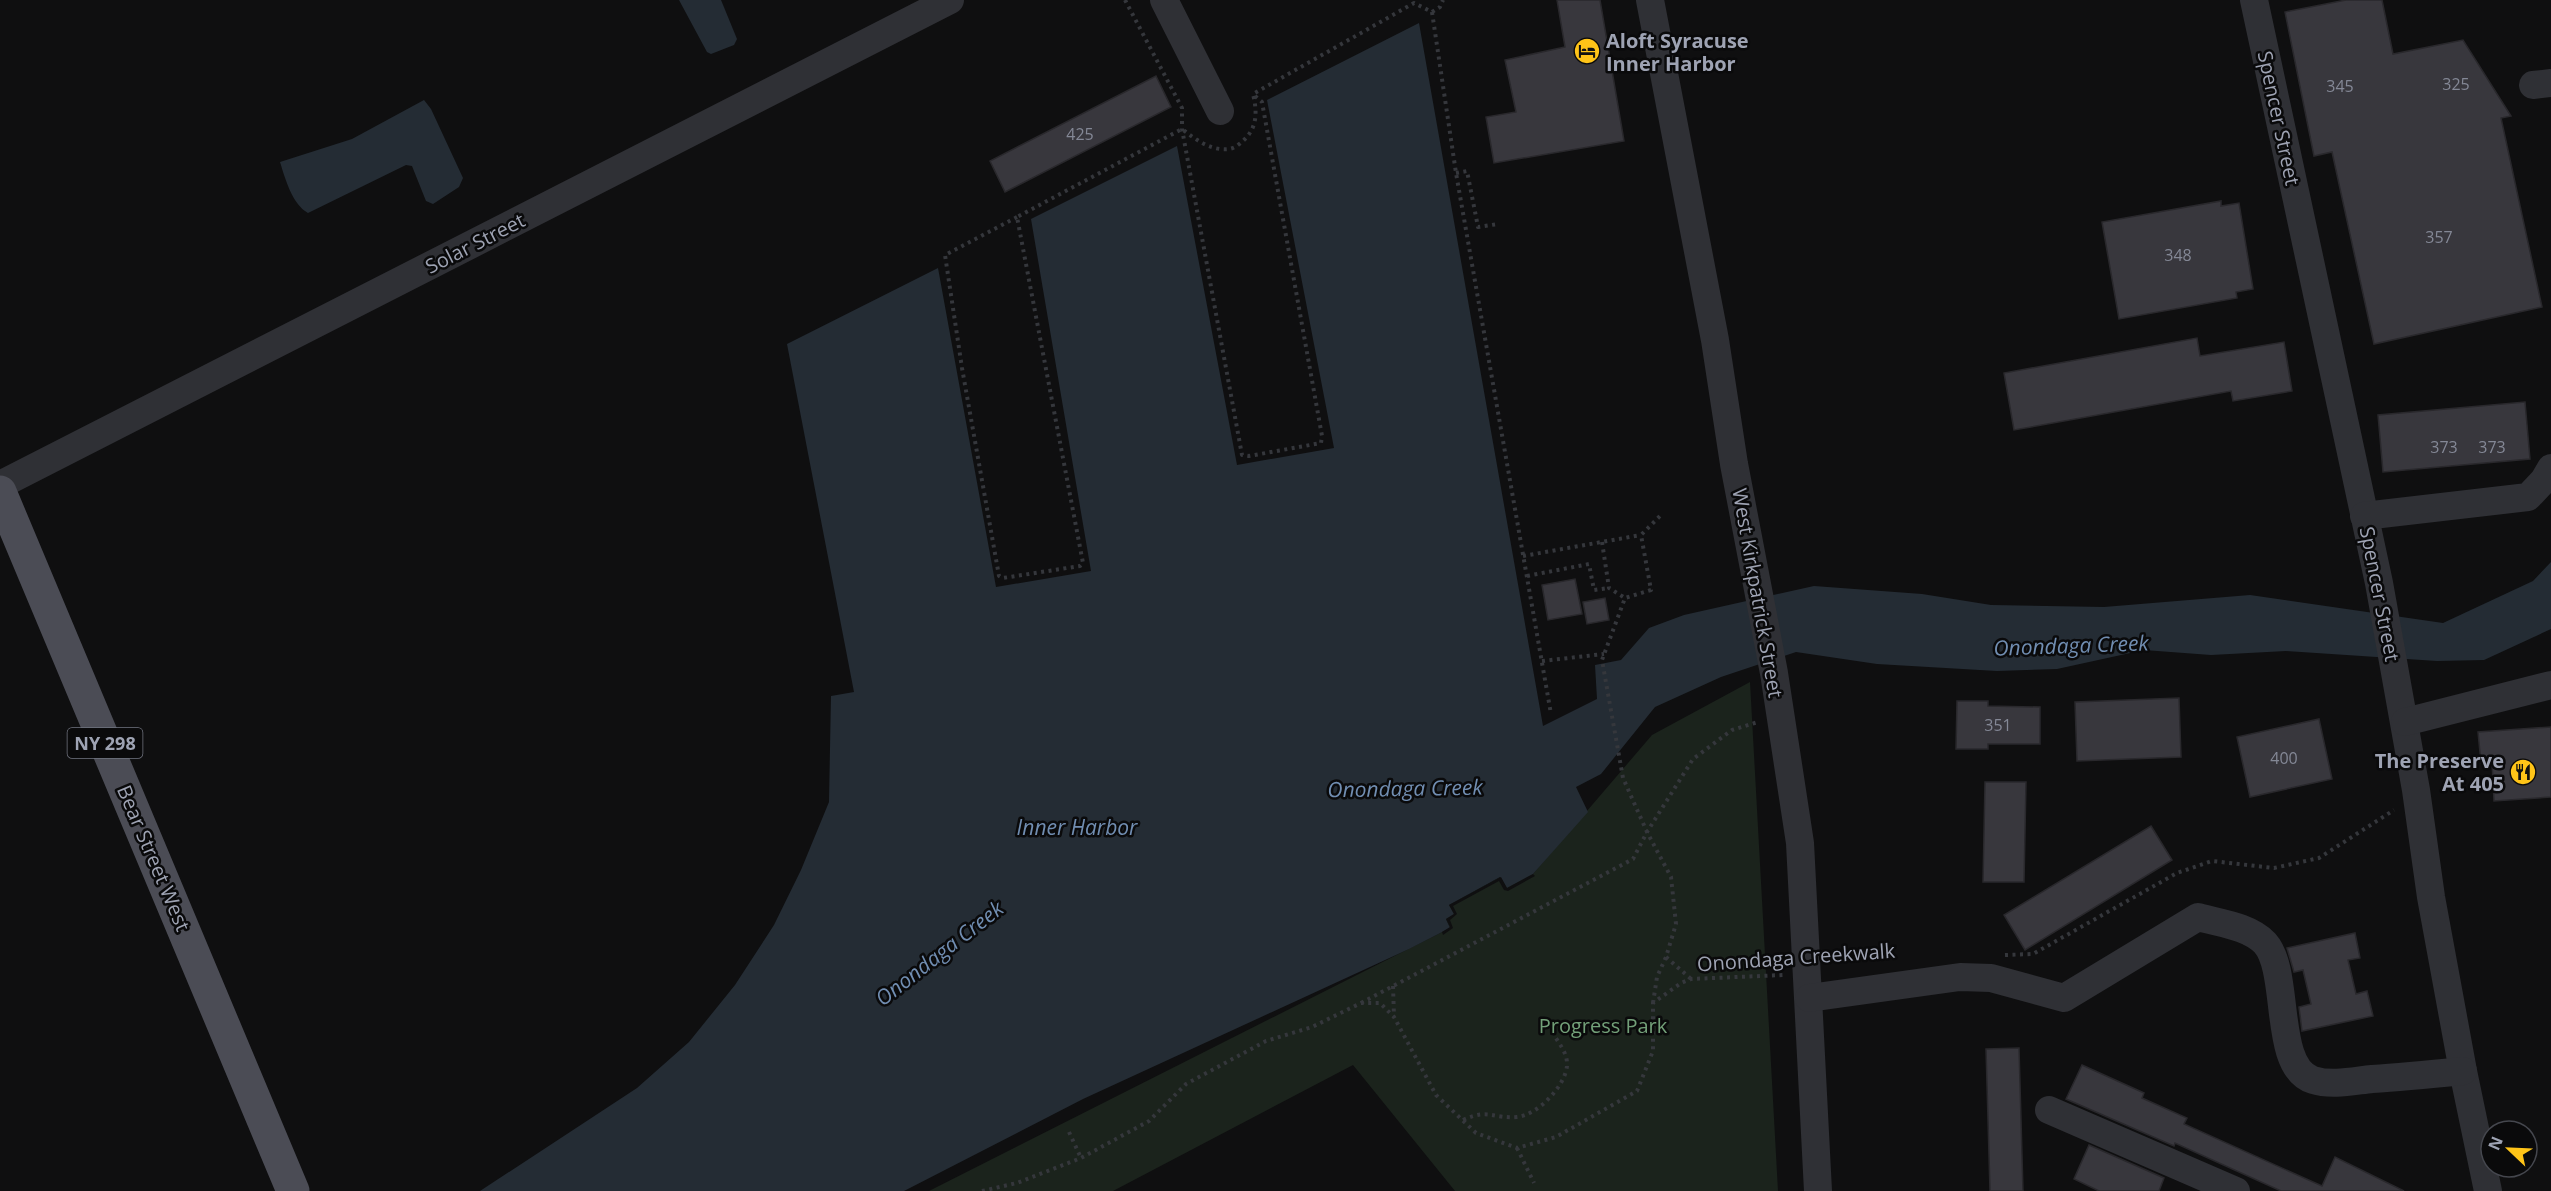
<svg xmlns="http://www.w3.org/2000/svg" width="2551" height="1191" viewBox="0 0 2551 1191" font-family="'Open Sans',sans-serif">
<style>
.green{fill:#1b231c}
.water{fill:#242c34}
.pier{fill:#0f0f10}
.building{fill:#38373d;stroke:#29282c;stroke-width:1.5}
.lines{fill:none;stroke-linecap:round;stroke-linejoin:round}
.path{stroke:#35373c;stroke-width:4;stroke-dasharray:3 4.5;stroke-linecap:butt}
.minor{stroke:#2f3035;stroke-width:28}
.major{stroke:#4b4c55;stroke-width:33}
.labels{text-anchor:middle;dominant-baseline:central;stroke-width:5;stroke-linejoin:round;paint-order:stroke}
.number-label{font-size:16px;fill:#848896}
.shield{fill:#0a0a0b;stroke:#727581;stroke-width:1.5}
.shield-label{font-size:18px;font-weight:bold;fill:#9ea3b3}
.poi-label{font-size:20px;font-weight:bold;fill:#9ea3b3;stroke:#0a0a0b;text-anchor:start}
.street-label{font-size:20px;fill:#9ea3b3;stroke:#0a0a0b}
.park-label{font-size:20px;fill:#73a079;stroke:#0a0a0b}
.water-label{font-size:21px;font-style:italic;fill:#718eb2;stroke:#0a0a0b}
</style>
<rect width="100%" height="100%" fill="#0f0f10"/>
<!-- green -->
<path class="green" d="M1750 682 1778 1191H1455L1353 1065 1113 1191H929L1450 928 1446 919 1449 905 1501 877 1533 874 1652 735Z"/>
<!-- water -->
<g class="water">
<path d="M679 0H721L737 39 734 45 711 54 707 52Z"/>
<path d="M1419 23 1543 726 1597 699 1595 665 1621 660 1649 628 1684 615 1814 586 1922 594 1991 605 2104 607 2250 595 2443 623 2533 581 2551 562V629L2484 660 2437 661 2286 651 2211 655 2144 650 2057 669 1997 671 1877 664 1796 652 1721 677 1655 707 1601 774 1576 787 1588 812 1533 874 1507 888 1500 877 1449 905 1454 914 1446 919 1450 928 1409 949 1083 1099 904 1191H480L637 1088 689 1042 735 985 774 925 801 870 829 802 831 696 854 692 787 344 938 268 996 587 1091 571 1031 219 1177 146 1237 465 1334 448 1267 100Z"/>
<path d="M424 100 431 109 463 178 459 187 433 204 426 201 412 166 406 165 308 213C292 204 285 178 280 162L352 139Z"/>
</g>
<!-- pier -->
<path class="pier" d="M1533 874 1535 876 1508 891 1504 890 1499 881 1453 906 1457 914 1450 920 1453 928 1443 935 1442 932 1450 927 1446 919 1454 914 1449 905 1501 877 1507 888Z"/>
<!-- building -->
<g class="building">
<path d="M1557 0H1600L1624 141 1494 163 1486 117 1516 112 1505 60 1565 47Z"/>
<path d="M2346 0H2382L2393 54 2463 40 2511 116 2501 118 2542 307 2374 344 2332 152 2314 156 2285 12Z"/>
<path d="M1156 76 1171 107 1005 192 990 161Z"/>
<path d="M2221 201V206L2239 203 2253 289 2236 292 2237 298 2119 319 2102 222Z"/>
<path d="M2197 338 2200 356 2284 342 2292 391 2233 401 2231 391 2014 430 2004 373Z"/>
<path d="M2525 402 2530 459 2383 472 2378 415Z"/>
<path d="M1575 579 1582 614 1548 620 1542 585Z"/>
<path d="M1605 598 1609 620 1587 624 1583 602Z"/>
<path d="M2179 698 2181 757 2077 761 2075 702Z"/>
<path d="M1957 701H1988V706L2040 707V744H1988V749H1956Z"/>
<path d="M2319 719 2332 779 2250 797 2237 737Z"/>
<path d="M2551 727V797L2494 801 2492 762 2481 763 2478 732Z"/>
<path d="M1985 782H2026L2024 882H1983Z"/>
<path d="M2151 826 2172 860 2025 950 2004 915Z"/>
<path d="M2355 933 2360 958 2348 960 2356 994 2367 991 2373 1016 2302 1031 2299 1007 2311 1004 2303 970 2294 972 2287 948Z"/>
<path d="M2019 1048 2023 1191H1990L1986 1049Z"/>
<path d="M2082 1065 2144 1093 2142 1098 2187 1118 2184 1124 2322 1186 2335 1157 2404 1191H2281L2175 1143 2174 1146 2066 1099Z"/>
<path d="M2089 1145 2164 1178 2159 1191H2099L2074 1179Z"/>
</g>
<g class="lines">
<!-- path -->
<g class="path">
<path d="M1125 0 1182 108V129L1242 455 1249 456 1321 443 1322 436 1262 102 1254 95"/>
<path d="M1432 12 1440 7 1443 0"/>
<path d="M1456 173 1467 171 1478 227 1498 224"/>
<path d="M1017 217 945 255 962 368 999 576 1003 578 1080 566 1083 563 1017 217 1182 129C1194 138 1205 147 1220 149 1227 150 1233 149 1238 145 1257 131 1258 115 1253 94L1414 3 1432 12 1456 173 1551 714"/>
<path d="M1602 542 1609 588 1625 598"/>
<path d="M1523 556 1641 535"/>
<path d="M1527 576 1589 564 1594 590 1609 588"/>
<path d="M1542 661 1604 654"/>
<path d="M2005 955 2033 954 2177 873 2212 861 2274 868 2319 858 2394 810"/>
<path d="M1666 957 1691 979"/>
<path d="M1393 986 1394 1016"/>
<path d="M1361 1003 1633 859 1647 832 1623 778 1602 660 1625 598 1651 590 1641 535 1663 513"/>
<path d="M1653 1003 1657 977 1666 957 1676 924 1671 877 1647 832 1693 759 1732 730 1758 722"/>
<path d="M1463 1120C1489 1108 1493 1119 1517 1117 1538 1115 1565 1086 1567 1066 1568 1053 1558 1042 1552 1032"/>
<path d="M1069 1132 1081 1158"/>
<path d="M1517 1148 1534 1183"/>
<path d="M982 1191 1017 1183 1081 1158 1149 1121 1186 1084 1266 1041 1312 1027 1361 1003H1380L1394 1017 1436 1095 1476 1133 1517 1148 1556 1137 1637 1091 1653 1051V1003L1681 983 1691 979 1783 975"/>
</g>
<!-- minor -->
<g class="minor">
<path d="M1164 0 1220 111"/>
<path d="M1650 0 1715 340 1734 464 1774 673 1800 843 1818 1191"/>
<path d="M2254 0 2379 583 2416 790 2431 897 2463 1071 2488 1191"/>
<path d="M2533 85 2551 83"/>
<path d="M0 485 950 0"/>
<path d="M2364 516 2528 497 2544 480 2551 468"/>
<path d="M2405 722 2551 685"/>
<path d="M1809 998 1960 977 1991 978 2064 998 2198 917C2219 923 2249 926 2265 943 2291 972 2272 1067 2313 1080 2332 1086 2353 1081 2372 1079 2403 1077 2433 1074 2463 1071"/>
<path d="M2049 1110 2236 1191"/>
</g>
<!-- major -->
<path class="major" d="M0 492 293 1191"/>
</g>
<!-- icons -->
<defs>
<g id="hotel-disc" transform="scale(1.35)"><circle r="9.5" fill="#ffc418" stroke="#0a0a0b"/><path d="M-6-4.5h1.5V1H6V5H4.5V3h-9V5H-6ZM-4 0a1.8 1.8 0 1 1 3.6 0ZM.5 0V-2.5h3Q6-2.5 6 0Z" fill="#111"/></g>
<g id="restaurant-disc" transform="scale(1.35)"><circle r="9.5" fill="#ffc418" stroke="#0a0a0b"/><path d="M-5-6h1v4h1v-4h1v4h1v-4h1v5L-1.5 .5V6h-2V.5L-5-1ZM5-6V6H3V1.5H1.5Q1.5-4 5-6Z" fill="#111"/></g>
</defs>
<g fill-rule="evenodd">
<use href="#hotel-disc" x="1587" y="51"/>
<use href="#restaurant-disc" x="2523" y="772"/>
</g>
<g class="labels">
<!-- number labels -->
<g class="number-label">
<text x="2456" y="84">325</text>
<text x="2340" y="86">345</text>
<text x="1080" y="134">425</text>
<text x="2439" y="237">357</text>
<text x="2178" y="255">348</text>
<text x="2444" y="447">373</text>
<text x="2492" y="447">373</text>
<text x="1998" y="725">351</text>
<text x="2284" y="758">400</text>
</g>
<!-- shield labels -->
<rect class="shield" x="67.5" y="728" width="75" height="30" rx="4.5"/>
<g class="shield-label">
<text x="105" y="743">NY 298</text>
</g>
<!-- poi labels -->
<g class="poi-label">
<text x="1606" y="40">Aloft Syracuse<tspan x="1606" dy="23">Inner Harbor</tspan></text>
<text x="2504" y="760" text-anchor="end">The Preserve<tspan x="2504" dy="23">At 405</tspan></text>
</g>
<!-- street labels -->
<g class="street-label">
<text transform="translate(2279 118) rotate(78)">Spencer Street</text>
<text transform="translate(475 243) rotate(-27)">Solar Street</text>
<text transform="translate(1758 593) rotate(80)">West Kirkpatrick Street</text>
<text transform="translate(2380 594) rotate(79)">Spencer Street</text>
<text transform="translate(154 858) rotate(67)">Bear Street West</text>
<text transform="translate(1796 957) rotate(-4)">Onondaga Creekwalk</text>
</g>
<!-- park labels -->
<g class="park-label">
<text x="1603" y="1025">Progress Park</text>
</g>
<!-- water labels -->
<g class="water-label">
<text transform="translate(2071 645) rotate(-2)">Onondaga Creek</text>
<text transform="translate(1405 788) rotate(-1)">Onondaga Creek</text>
<text x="1077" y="827">Inner Harbor</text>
<text transform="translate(939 953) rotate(-38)">Onondaga Creek</text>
</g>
</g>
<!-- north arrow -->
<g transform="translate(2509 1149) rotate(293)"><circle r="28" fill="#0a0a0b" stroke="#45474e" stroke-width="1.5"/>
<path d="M0-4.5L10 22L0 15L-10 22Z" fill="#ffc418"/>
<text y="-9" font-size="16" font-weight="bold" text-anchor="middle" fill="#9ea3b3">N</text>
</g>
</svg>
